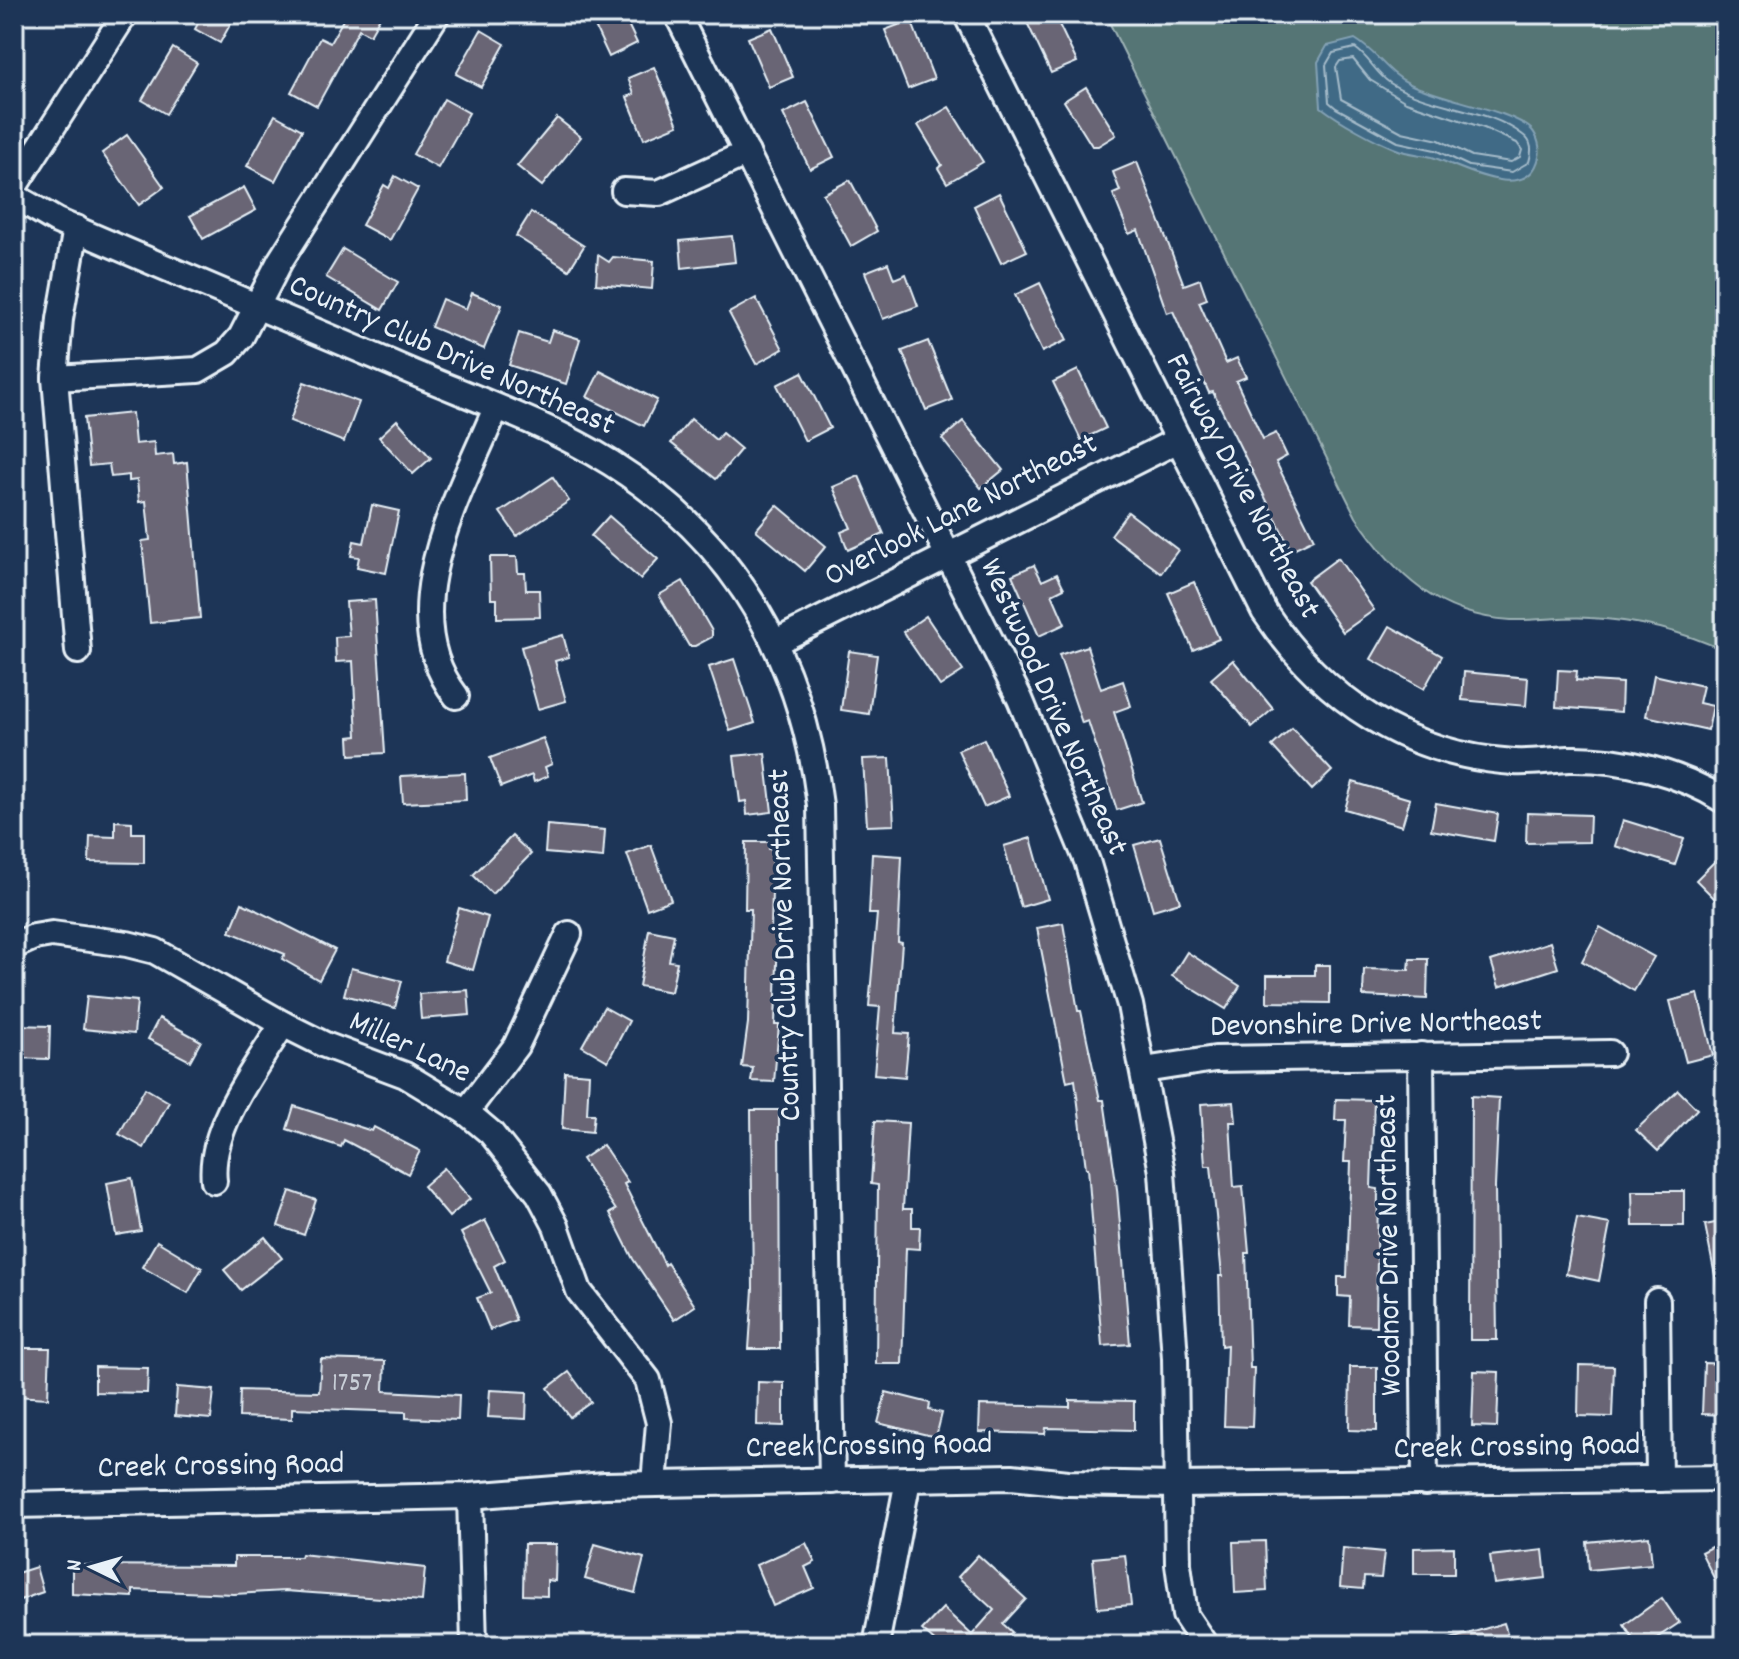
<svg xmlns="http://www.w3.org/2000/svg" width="1739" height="1659" viewBox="0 0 1739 1659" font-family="Dekko,sans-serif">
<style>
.green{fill:#557574;stroke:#9eb3b6;stroke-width:2}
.water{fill:#406b86;stroke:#83a1b4;stroke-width:2}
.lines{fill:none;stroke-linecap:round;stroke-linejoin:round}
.shore{stroke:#a5bbca;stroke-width:2}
.building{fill:#696574;stroke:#e8f1f8;stroke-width:2}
.minor-casing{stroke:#e8f1f8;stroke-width:30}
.minor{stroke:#1d3557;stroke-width:24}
.labels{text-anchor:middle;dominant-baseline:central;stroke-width:7;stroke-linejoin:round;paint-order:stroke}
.number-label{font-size:28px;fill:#c8ced7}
.street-label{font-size:32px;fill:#e8f1f8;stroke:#1d3557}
</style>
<rect width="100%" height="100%" fill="#1d3557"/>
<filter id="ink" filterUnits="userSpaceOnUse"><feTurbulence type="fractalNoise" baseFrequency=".0125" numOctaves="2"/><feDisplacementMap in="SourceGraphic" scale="16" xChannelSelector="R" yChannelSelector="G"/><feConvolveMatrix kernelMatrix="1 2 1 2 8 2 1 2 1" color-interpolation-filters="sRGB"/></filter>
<g filter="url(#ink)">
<!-- green -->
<path class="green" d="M1105 14H1725V651C1682 631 1638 620 1590 618 1564 616 1537 621 1511 620 1438 616 1395 575 1356 517Z"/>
<!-- water -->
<path class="water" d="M1355 39C1377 52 1386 72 1410 84 1440 99 1510 110 1531 129 1538 136 1541 149 1539 157 1528 206 1458 165 1432 157 1421 154 1407 154 1396 149 1375 141 1339 121 1321 107L1318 62 1327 46Z"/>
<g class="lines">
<!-- shore -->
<g class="shore">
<path d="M1355 48C1370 58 1375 73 1390 83 1430 109 1485 106 1523 135 1533 142 1532 152 1529 162L1512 172 1469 166 1435 150 1398 142 1336 108 1329 102 1326 65 1333 53Z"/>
<path d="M1353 59 1370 80 1406 102 1484 128 1517 143 1522 150 1520 157 1511 162 1472 156 1439 140 1402 132 1341 99 1336 67 1340 61Z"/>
</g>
</g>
<!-- building -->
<g class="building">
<path d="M203 14H236L220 43 195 29Z"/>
<path d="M332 14H382L370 35 359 29 317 106 291 92 320 38 330 43 343 20Z"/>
<path d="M589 14H623L637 43 609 57Z"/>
<path d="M1023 14H1054L1077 62 1051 73Z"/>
<path d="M911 20 934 79 908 89 885 30Z"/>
<path d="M772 28 793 77 769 87 748 38Z"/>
<path d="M481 30 505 44 481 87 456 74Z"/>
<path d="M173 48 197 63 166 114 142 100Z"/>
<path d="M654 67 678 125 644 139 627 97 634 94 628 78Z"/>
<path d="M1086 87 1116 135 1098 146H1092L1064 101Z"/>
<path d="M444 99 469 113 438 168 413 154Z"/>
<path d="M807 102 834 157 810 169 783 114Z"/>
<path d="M949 107 983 162 947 183 938 168 942 165 918 125Z"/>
<path d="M275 115 302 130 275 181 247 166Z"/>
<path d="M557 118 581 137 542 186 517 166Z"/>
<path d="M127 135 164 187 139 205 102 153Z"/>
<path d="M1137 162 1184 285 1200 279 1207 299 1199 302 1226 363 1237 358 1246 377 1236 381 1263 439 1276 433 1287 456 1276 462 1314 539 1291 550 1213 392 1209 393 1173 311 1167 313 1138 230 1129 234 1113 194 1120 191 1113 172Z"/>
<path d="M395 176 418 189 390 240 362 225 384 185 389 188Z"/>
<path d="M850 180 877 231 851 246 823 194Z"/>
<path d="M244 187 256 210 203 239 190 216Z"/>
<path d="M999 193 1027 251 1001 263 974 206Z"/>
<path d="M531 212 584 246 569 270 516 236Z"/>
<path d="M732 236 735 262 682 268 680 241Z"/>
<path d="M343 249 398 282 382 310 326 277Z"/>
<path d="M598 255 609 262 613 257 654 261 652 289 596 284Z"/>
<path d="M888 263 894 279 906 274 918 306 883 319 865 272Z"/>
<path d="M1040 283 1067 340 1042 352 1015 295Z"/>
<path d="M472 293 502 305 484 349 431 327 442 299 466 309Z"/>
<path d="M756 298 783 349 756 364 729 313Z"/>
<path d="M552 330 580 339 566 384 509 365 519 333 548 342Z"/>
<path d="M928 341 952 400 926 410 902 351Z"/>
<path d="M1078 370 1106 428 1081 440 1053 382Z"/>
<path d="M600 371 657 400 644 426 587 397Z"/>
<path d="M802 372 830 428 805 441 777 385Z"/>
<path d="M304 382 359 402 344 442 290 421Z"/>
<path d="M132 413 135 444 154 442 155 456 173 454 174 464 187 462 200 618 150 623 142 541 150 540 146 501 139 502 137 480 129 481V475L111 477 109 464 89 466 84 418Z"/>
<path d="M691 419 716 440 722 433 741 449 716 479 671 443Z"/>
<path d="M397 420 431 458 413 474 379 437Z"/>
<path d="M963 421 1003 470 981 488 942 439Z"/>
<path d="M859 476 884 534 848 550 841 532 851 528 833 487Z"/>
<path d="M553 477 569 501 517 536 500 512Z"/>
<path d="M372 505 399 511 386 573 357 567 359 557 351 556 354 541 364 543Z"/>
<path d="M777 505 826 546 805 571 756 530Z"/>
<path d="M1128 512 1178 550 1161 573 1111 535Z"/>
<path d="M609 516 658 559 640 579 591 536Z"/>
<path d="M490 557H517L518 573H525L526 590H539L540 617 497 618V599H491Z"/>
<path d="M1338 558 1374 610 1343 632 1307 581Z"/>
<path d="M1034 565 1042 581 1057 574 1064 588 1052 594 1065 624 1039 636 1012 575Z"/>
<path d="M683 581 712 631V637L695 646H689L659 595Z"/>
<path d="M1194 582 1219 639 1193 650 1168 593Z"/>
<path d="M375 600 385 753 350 755 349 737 357 736 353 661 336 662 335 637 349 636 346 602Z"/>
<path d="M926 616 963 671 940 686 903 632Z"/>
<path d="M1390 626 1442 656 1424 689 1371 659Z"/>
<path d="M563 635 569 657 555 661 566 701 538 709 521 647Z"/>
<path d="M1087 646 1101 689 1123 681 1131 706 1114 712 1142 802 1117 810 1088 721 1082 723 1059 655Z"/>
<path d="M849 651 877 655 869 714 841 710Z"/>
<path d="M734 659 755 723 730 731 709 667Z"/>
<path d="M1233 660 1273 709 1252 727 1211 679Z"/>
<path d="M1558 670 1577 671 1576 680 1622 683 1621 712 1556 707Z"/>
<path d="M1464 672 1528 678 1526 706 1462 700Z"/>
<path d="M1654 675 1703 686 1699 703 1713 706 1708 730 1646 716Z"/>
<path d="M1292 728 1332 771 1312 790 1272 746Z"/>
<path d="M543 738 552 764 545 767 548 776 534 782 532 775 501 787 490 758Z"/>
<path d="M984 739 1009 796 984 807 958 750Z"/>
<path d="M765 753 772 812 747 815 746 801 740 802 734 756Z"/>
<path d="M890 758 894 825 867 826 863 759Z"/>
<path d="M465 773 466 800 403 803 401 776Z"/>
<path d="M1353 782 1410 799 1402 826 1345 809Z"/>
<path d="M1436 803 1498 814 1494 841 1431 830Z"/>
<path d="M1527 813 1590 815 1589 842 1526 843Z"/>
<path d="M1623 820 1684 839 1675 865 1615 846Z"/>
<path d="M115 821 132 822V833H144V863L89 862 90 836 115 837Z"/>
<path d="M547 825 605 830 603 858 545 853Z"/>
<path d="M512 836 531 854 492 894 473 875Z"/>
<path d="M1031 838 1048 899 1021 907 1004 846Z"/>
<path d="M1160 838 1180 902 1153 910 1134 845Z"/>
<path d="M746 842H769V849L773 850 771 931 778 932 775 1025H779L774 1082 751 1081 753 1068 742 1067 748 1023 751 909H745Z"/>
<path d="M651 845 671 900 647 909 627 854Z"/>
<path d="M872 854 902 856 898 942 902 943 895 1033 909 1034 905 1077 874 1074 880 1007 869 1006 877 914H869Z"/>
<path d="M1716 860 1725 870V909L1696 880Z"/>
<path d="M242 903 335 950 319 980 282 959 285 954 230 932Z"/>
<path d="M459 908 488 917 473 970 444 961Z"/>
<path d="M1063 923 1078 1011H1081L1100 1100H1104L1117 1189 1130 1344 1102 1346 1088 1168H1086L1075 1080 1067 1082 1037 928Z"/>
<path d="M1600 927 1654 957 1634 991 1582 961Z"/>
<path d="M649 930 674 935 669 961 677 962 671 992 639 986Z"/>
<path d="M1550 942 1558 968 1499 987 1491 961Z"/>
<path d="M1187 952 1240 986 1226 1009 1172 976Z"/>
<path d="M1410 959H1428L1427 999 1363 996 1364 969 1409 970Z"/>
<path d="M1315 965H1330V1003L1267 1002V975H1315Z"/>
<path d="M351 968 402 981 395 1008 344 995Z"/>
<path d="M468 990 470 1015 421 1019 419 994Z"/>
<path d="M1698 994 1713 1055 1686 1062 1670 1001Z"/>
<path d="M87 996 137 1001 134 1034 83 1029Z"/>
<path d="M604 1007 629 1021 608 1061 582 1046Z"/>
<path d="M159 1018 201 1041 190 1061 148 1039Z"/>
<path d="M14 1025 50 1026 49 1059 14 1058Z"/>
<path d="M565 1072 589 1074 587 1114H594L592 1132 562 1129Z"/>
<path d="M145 1088 169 1102 144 1148 119 1134Z"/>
<path d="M1678 1090 1697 1109 1658 1151 1636 1130Z"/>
<path d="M1471 1096 1499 1098 1495 1187 1497 1340H1470Z"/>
<path d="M1336 1099 1374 1100 1371 1188 1378 1189 1376 1326 1349 1325 1350 1297 1338 1296V1277H1347L1351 1162H1344L1346 1120H1335Z"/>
<path d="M1234 1102 1236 1122H1230L1234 1187 1243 1186 1249 1253H1246L1250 1368H1254L1252 1427 1224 1426 1227 1345 1221 1346 1219 1276H1222L1211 1166H1205L1201 1104Z"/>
<path d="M294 1106 372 1131 374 1127 420 1151 408 1174 344 1140 341 1147 287 1129Z"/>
<path d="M751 1110H779L780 1349H749L753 1289Z"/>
<path d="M875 1121 908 1123 903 1209H912V1227H920L919 1249 906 1248 902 1364H876L878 1185 871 1184Z"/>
<path d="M603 1145 628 1182 624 1184 665 1265 667 1263 695 1306 674 1320 633 1259 610 1213 616 1210 582 1159Z"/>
<path d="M444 1168 470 1199 449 1217 423 1186Z"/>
<path d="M132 1178 141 1231 116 1235 107 1183Z"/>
<path d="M290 1191 316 1200 304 1235 278 1226Z"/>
<path d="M1632 1191H1684V1226H1633Z"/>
<path d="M1577 1218 1610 1224 1599 1281 1566 1274Z"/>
<path d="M485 1220 505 1260 494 1266 516 1320 490 1330 477 1298 491 1293 461 1233Z"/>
<path d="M1725 1221V1290L1718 1291 1705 1225Z"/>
<path d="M265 1237 282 1258 241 1290 224 1270Z"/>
<path d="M157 1241 202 1268 188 1293 142 1267Z"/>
<path d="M14 1348H50L48 1398 14 1396Z"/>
<path d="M321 1359 385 1361 384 1391 459 1395 458 1420 406 1418V1412L292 1408V1419L239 1417 240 1390 319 1392Z"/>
<path d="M1704 1363 1725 1364V1415L1702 1414Z"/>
<path d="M1579 1365 1614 1366 1612 1417 1578 1416Z"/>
<path d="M95 1367 148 1368 147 1393 95 1392Z"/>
<path d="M1350 1367H1377V1431L1349 1430Z"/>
<path d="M1474 1371 1499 1372 1497 1427 1472 1426Z"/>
<path d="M569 1372 591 1402 570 1417 548 1388Z"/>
<path d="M758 1382 784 1383V1426L757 1425Z"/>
<path d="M177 1387 214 1390 211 1419 175 1416Z"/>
<path d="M490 1390 527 1392 526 1419 488 1417Z"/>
<path d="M886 1392 930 1403 929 1410 942 1413 936 1437 878 1423Z"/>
<path d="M1070 1400 1134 1401V1430L1046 1428 1045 1434 979 1432 980 1405 1070 1407Z"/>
<path d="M1649 1536 1652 1564 1589 1570 1587 1542Z"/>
<path d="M1725 1540V1600L1701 1552Z"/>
<path d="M1265 1541 1267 1591 1235 1593 1233 1542Z"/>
<path d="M806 1543 815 1562 805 1567 814 1588 773 1606 756 1565Z"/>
<path d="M524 1544H556L555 1581 547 1580V1596L523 1595Z"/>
<path d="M595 1544 644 1558 635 1593 585 1579Z"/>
<path d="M1454 1547V1574H1414V1548Z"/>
<path d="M1343 1548 1384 1552 1381 1578 1364 1577 1363 1589 1340 1587Z"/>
<path d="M1543 1550 1546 1578 1494 1584 1490 1556Z"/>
<path d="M301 1554 425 1568 422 1601 285 1591 234 1594 133 1590V1597L72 1594V1565L234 1566V1557H300Z"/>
<path d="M978 1555 1026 1599 1003 1624 1012 1632 1000 1645H939L922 1630 943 1608 972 1635 994 1610 958 1577Z"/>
<path d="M1125 1555 1131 1605 1098 1608 1093 1558Z"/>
<path d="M36 1567 43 1592 14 1602V1574Z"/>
<path d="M1662 1598 1679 1623 1646 1645H1637L1624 1625Z"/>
<path d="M1504 1623 1511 1645H1445L1444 1641Z"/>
</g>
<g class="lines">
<!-- minor casing -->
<g class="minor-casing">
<g id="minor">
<path d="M677 14 1020 699 1087 861 1130 1005 1162 1172 1175 1358 1178 1564 1185 1615 1205 1645"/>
<path d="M966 14 1264 611C1323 700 1407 755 1514 762 1532 763 1550 760 1569 759 1623 758 1679 772 1725 801"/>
<path d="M14 187 125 14"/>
<path d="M624 191 659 193 747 153"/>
<path d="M14 196 57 221C168 269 279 316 391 363 463 395 544 421 611 463 737 542 802 659 820 805L832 1481"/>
<path d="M76 228 60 319 55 378 78 651"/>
<path d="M55 378 198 370 227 353 241 337 280 261 437 14"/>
<path d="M776 642 1178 440"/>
<path d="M456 696C390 611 461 493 496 408"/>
<path d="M14 946 34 937 52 934 127 944 155 951 283 1024 325 1045 405 1075 466 1112 491 1133 539 1194 556 1226 579 1291 648 1380 659 1423 654 1484"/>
<path d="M1421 1055 1425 1483"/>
<path d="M1144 1070 1215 1059 1610 1053"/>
<path d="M466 1112 516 1046 569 934"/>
<path d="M214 1181C208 1129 256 1067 283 1024"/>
<path d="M1657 1301 1659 1479"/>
<path d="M470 1496 474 1645"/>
<path d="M14 1505 470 1496 605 1485 1012 1477 1068 1483 1177 1485 1725 1478"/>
<path d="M876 1645 908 1480"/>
</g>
</g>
<!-- minor -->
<use href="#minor" class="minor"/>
</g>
</g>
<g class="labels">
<!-- number labels -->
<g class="number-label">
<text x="352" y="1385">1757</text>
</g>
<!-- street labels -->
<g class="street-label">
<text transform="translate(451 357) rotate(24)">Country Club Drive Northeast</text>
<text transform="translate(1241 487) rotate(62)">Fairway Drive Northeast</text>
<text transform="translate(962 512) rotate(-27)">Overlook Lane Northeast</text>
<text transform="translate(1052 708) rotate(66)">Westwood Drive Northeast</text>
<text transform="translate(787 945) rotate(-92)">Country Club Drive Northeast</text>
<text transform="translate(1376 1026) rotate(-1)">Devonshire Drive Northeast</text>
<text transform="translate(409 1049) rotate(25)">Miller Lane</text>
<text transform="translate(1391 1245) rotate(-91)">Woodnor Drive Northeast</text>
<text transform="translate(869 1448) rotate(-1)">Creek Crossing Road</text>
<text transform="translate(1517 1449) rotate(-1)">Creek Crossing Road</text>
<text transform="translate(221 1468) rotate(-1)">Creek Crossing Road</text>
</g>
</g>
<!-- margin -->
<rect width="1739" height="1659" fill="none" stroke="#1d3557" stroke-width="48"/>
<rect x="24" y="24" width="1691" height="1611" fill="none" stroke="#e8f1f8" stroke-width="3" filter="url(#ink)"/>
<!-- north arrow -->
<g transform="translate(92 1567) rotate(275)" stroke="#1d3557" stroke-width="6" paint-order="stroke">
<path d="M0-6L14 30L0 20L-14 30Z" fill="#e8f1f8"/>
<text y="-12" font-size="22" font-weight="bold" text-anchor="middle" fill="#e8f1f8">N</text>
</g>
</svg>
